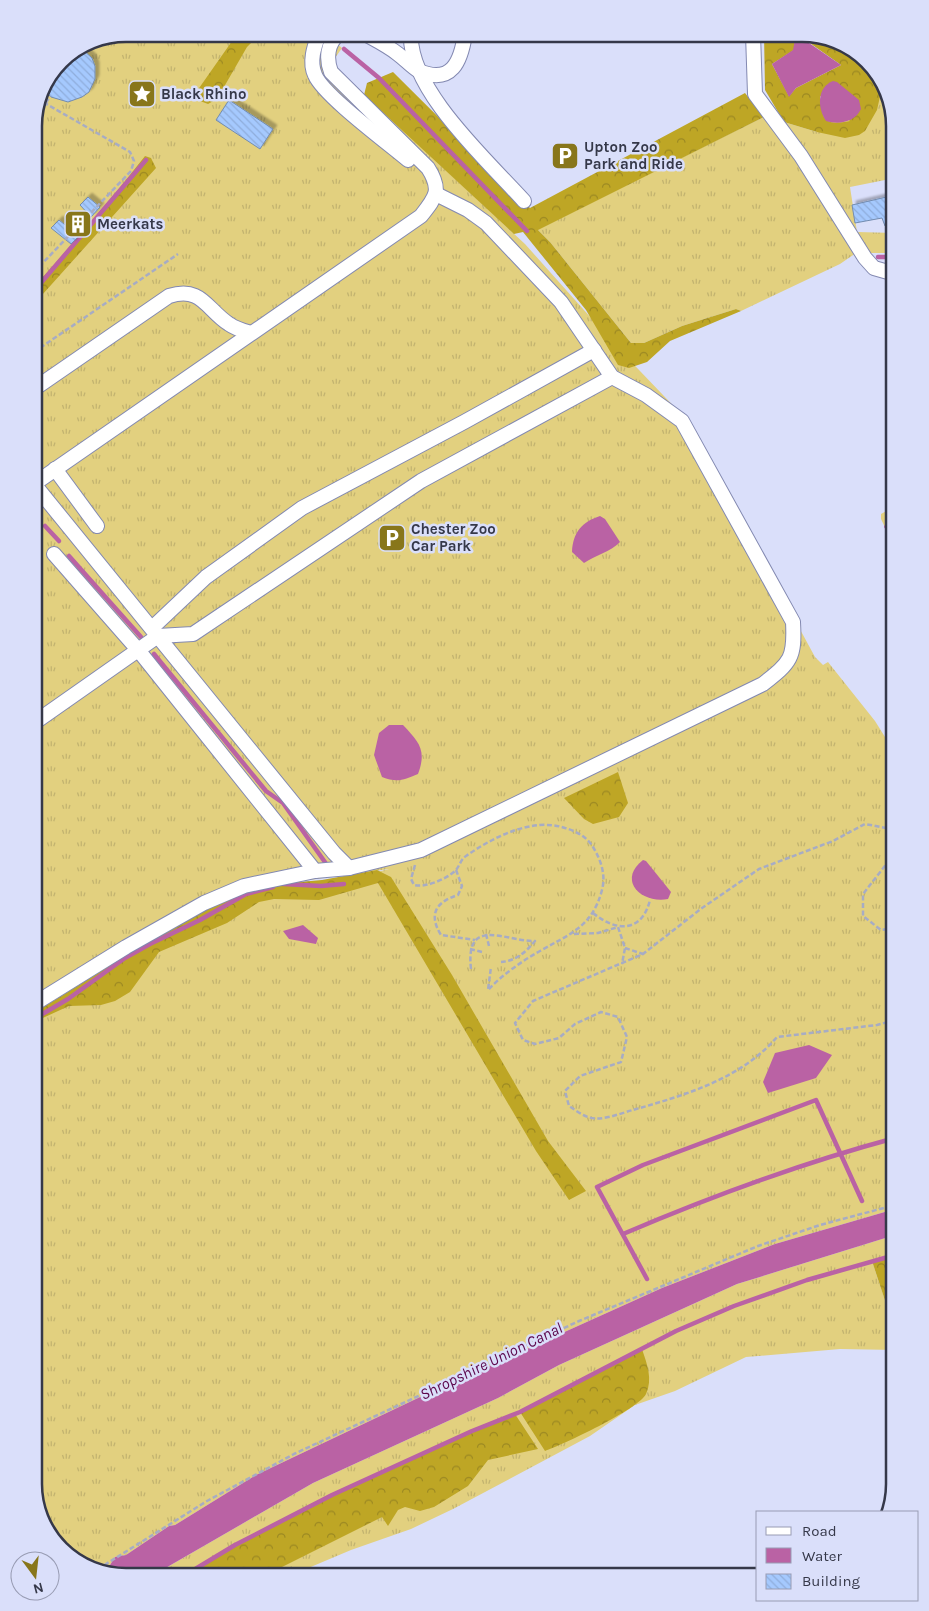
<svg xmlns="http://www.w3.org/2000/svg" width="929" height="1611" viewBox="0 0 929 1611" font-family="Karla,sans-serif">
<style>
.grass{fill:url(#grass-tufts);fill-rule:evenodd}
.forest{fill:url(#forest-crowns);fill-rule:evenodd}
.water{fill:#ba62a4}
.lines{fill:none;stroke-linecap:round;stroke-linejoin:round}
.stream{stroke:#ba62a4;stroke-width:4.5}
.building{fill:url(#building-back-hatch);stroke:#738caf;filter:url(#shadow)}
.minor-casing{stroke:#8389b1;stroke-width:16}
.path{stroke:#a7acc4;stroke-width:2.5;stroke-dasharray:5 2.5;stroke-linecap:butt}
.minor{stroke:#fff;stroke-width:14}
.labels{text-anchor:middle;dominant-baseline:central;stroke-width:5;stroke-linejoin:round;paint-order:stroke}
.poi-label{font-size:15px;font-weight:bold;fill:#353849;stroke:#dadffa;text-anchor:start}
.water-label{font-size:16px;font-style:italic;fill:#5c074c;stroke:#dadffa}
.rim{fill:none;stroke:#353849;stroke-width:2.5}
</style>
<defs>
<pattern id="grass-tufts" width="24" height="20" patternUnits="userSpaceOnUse" patternTransform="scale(1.25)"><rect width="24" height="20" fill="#e2d07f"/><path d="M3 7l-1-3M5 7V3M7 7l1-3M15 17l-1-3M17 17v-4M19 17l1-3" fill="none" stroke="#c2b36f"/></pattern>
<pattern id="forest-crowns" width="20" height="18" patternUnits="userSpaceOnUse" patternTransform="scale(1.25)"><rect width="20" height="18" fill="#bea625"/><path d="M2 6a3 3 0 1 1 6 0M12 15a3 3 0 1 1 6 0" fill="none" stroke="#9b8822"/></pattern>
<pattern id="building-back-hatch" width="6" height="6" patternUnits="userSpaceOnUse" patternTransform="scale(1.25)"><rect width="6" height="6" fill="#a5c9fe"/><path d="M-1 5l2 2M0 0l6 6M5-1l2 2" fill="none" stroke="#8faddb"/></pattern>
<filter id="shadow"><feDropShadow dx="4" dy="-4" stdDeviation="1" flood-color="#0004"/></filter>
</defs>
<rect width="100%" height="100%" fill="#dadffa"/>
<!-- grass -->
<g class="grass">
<path d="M127 34H325L342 48 335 58V67L525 244 617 347 686 419 815 657 823 665 828 662 875 721 895 753V1209L775 1244 662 1288 418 1398 256 1475 175 1525 169 1526 126 1555 115 1557 110 1565 101 1570 75 1562 43 1525 34 1484V1019L68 999 175 925 34 1013V121L61 61 92 41ZM389 869 321 886 295 882Z"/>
<path d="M835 43 854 50 861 58H851Z"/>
<path d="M883 83 886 86 895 127V178L850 187 857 232 895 233V253H869L784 122 817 132 883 87Z"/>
<path d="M764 117 815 185 856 253 840 264 741 311 736 309 682 326 644 343H631L550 242 537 229Z"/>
<path d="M895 506V548L881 519V514Z"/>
<path d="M895 1235V1255L872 1261 895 1331V1350L840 1349 746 1357 675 1391 635 1405 590 1436 453 1509 411 1529 351 1550 287 1577H150L313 1483 498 1398 559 1365 737 1284Z"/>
</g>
<!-- forest -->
<g class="forest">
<path d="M237 34H260L247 47 217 99 208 104 200 101 197 91Z"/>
<path d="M280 34H309L304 41Z"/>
<path d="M764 34H796L794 50 772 64 789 96 796 88 841 65 797 34C819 34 837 42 851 58H861L883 83 877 110 865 131 859 135 845 138 817 132 784 122 765 90ZM820 96 850 121C823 126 823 120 820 96Z"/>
<path d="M393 72 530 208 745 93 764 117 538 230 550 242 631 343H644L682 326 736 309 741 311 670 341 647 362 629 368 618 365 586 310 523 232 514 234 364 95 367 83Z"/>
<path d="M145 156 151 158 156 168 34 304V287L99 214Z"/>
<path d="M618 772 628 803 619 817 593 824 584 819 564 798Z"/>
<path d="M377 870 391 877 452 975 548 1141 586 1191 569 1200 536 1151 378 883 319 900 274 899 259 902 227 923 159 952 130 992 115 1001 101 1005 69 1006 34 1022V1013L175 925 237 895 266 885 322 880Z"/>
<path d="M895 1255V1331L872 1261Z"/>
<path d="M642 1349C647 1364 653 1379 646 1394 639 1409 562 1445 545 1451L520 1412Z"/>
<path d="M515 1414 538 1449 488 1460 468 1486 434 1507 420 1511 405 1507 398 1510 388 1526 382 1517 276 1570 254 1577H182L235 1545 332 1495 472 1431Z"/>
</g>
<!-- water -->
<g class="water">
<path d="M796 34 841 65 796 88 789 97 772 64 793 50Z"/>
<path d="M833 81 837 82 859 100 861 109C855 122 839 125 826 121 817 108 817 87 833 81Z"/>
<path d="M895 514V544L884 527 888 517Z"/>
<path d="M600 516 605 519 620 542C610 552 596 555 584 563L572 552C573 532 582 522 600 516Z"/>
<path d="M389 725H403C419 742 427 750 418 774 404 780 397 783 382 777L374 755 379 733Z"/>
<path d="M643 860 646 861 671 892 668 899C641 904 617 880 643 860Z"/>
<path d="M303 925 318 938 316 944 289 939 283 931Z"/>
<path d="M809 1045 832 1055 816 1078 768 1093 763 1082 775 1053Z"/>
<path d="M895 1209V1235L737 1284 559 1365 498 1398 313 1483 150 1577H121L101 1570 110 1565 115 1557 126 1555 169 1526 175 1525 256 1475 418 1398 662 1288 775 1244Z"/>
</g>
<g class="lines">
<!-- stream -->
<g class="stream">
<path d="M435 34 443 40"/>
<path d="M344 49 379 78 527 231"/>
<path d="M878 257H895"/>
<path d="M34 291 146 160"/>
<path d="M45 526 59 541"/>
<path d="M69 556 141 637"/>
<path d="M154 654 266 791 283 803 327 865"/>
<path d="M283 884 321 886 344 884"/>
<path d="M34 1019 68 999 125 958 150 944 200 920 246 894 273 887"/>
<path d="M623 1234C712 1196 802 1163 895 1138"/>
<path d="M647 1279 597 1187 643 1165 816 1100 862 1201"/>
<path d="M182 1577 235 1545 332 1495 472 1431 520 1412 676 1331 734 1306 807 1280 895 1255"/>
</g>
</g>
<!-- building -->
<g class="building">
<path d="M81 48 92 58 95 66V79L89 92 82 97 68 102 51 97 47 93 61 61Z"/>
<path d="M229 100 273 129 260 149 216 120Z"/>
<path d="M895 195V223L885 226 882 218 855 223 852 205Z"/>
<path d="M88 197 100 207 91 217 80 205Z"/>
<path d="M59 220 79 236 71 244 51 228Z"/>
</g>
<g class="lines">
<!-- minor casing -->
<g class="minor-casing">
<g id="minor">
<path d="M319 34C314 47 309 62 315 75 323 95 388 143 408 160"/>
<path d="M365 34C376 40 388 46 398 54 405 59 412 67 419 71 452 85 461 61 465 34"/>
<path d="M411 34C408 89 488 161 524 201"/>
<path d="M753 34 755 94 801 156 865 258 874 268 895 274"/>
<path d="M34 389 169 296C202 286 206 309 229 324 236 329 244 331 251 333"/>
<path d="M55 469 97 526"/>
<path d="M34 484 334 853 349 868 421 850 763 684C791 662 795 658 793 622L682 421 646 395 612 377 561 302 486 223 468 210 436 194"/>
<path d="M34 484 421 216C436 197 442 190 428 168L331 72C326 59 327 43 339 34"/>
<path d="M54 554 139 651 315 871 349 868"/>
<path d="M152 628 206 577 302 508 464 422 594 350"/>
<path d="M34 723 158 636 193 634 421 481 612 377"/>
<path d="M34 1004 126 947 204 903 244 886 315 871"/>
</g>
</g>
<!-- path -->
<g class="path">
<path d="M46 103 50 96"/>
<path d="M34 268 36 270 131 171 134 161 130 152 43 102"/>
<path d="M34 352 178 254"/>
<path d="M415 865 411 879 414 885C426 888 446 879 455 871 460 866 460 860 466 856 493 837 533 817 565 828 576 831 587 837 593 847 601 860 606 875 602 890 592 928 569 934 540 951 522 961 502 975 488 990L491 967"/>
<path d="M456 870 462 886 458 895C436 902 428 914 441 935L475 940"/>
<path d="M593 913C616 932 642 933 650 900"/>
<path d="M895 928 881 930 863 916V894L895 853"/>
<path d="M486 934 489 946"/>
<path d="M574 934 598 933 618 927 625 948 622 964"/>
<path d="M625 948 643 954"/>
<path d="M470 949 482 952"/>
<path d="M471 969C465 916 504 941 535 941 526 952 516 961 501 962"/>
<path d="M895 1020 877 1025 777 1037C741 1079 685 1095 633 1110 621 1113 601 1122 588 1117 582 1115 575 1110 569 1106L565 1091 580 1076 621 1062 627 1037 618 1017 601 1012 575 1024 559 1038 535 1044 523 1040 515 1023 533 1001 643 954 702 908 759 869 833 841 865 824 886 828 895 842"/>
<path d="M98 1569 207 1501 294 1454 579 1321 758 1246 820 1225 895 1205"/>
</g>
<!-- minor -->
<use href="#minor" class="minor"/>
</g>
<!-- icons -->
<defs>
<g id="sight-square" transform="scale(1.4375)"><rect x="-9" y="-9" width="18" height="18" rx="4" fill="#88761a" stroke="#dadffa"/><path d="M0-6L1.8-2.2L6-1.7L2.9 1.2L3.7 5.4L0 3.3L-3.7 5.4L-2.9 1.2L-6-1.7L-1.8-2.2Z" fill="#fff"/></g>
<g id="parking-square" transform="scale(1.4375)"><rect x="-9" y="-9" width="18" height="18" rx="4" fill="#88761a" stroke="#dadffa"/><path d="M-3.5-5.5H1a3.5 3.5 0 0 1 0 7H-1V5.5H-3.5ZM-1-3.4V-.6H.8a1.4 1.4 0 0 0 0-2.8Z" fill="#fff"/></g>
<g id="building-square" transform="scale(1.4375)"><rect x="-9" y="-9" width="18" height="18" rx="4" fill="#88761a" stroke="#dadffa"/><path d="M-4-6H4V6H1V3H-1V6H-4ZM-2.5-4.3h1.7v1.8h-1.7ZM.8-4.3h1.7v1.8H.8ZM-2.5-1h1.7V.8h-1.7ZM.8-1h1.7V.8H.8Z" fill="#fff"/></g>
</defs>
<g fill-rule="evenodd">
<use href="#sight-square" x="142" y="94"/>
<use href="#parking-square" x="565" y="156"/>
<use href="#building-square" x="78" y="224"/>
<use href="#parking-square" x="392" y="538"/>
</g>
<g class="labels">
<!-- poi labels -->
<g class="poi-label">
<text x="161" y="94">Black Rhino</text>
<text x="584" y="147">Upton Zoo<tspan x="584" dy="17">Park and Ride</tspan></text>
<text x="97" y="224">Meerkats</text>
<text x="411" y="529">Chester Zoo<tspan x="411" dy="17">Car Park</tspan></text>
</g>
<!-- water labels -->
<g class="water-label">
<text transform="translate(491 1361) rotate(-26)">Shropshire Union Canal</text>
</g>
</g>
<!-- crop -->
<path d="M0 0H929V1611H0ZM126 42H802A84 84 0 0 1 886 126V1484A84 84 0 0 1 802 1568H126A84 84 0 0 1 42 1484V126A84 84 0 0 1 126 42Z" fill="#dadffa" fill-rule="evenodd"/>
<path class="rim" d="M126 42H802A84 84 0 0 1 886 126V1484A84 84 0 0 1 802 1568H126A84 84 0 0 1 42 1484V126A84 84 0 0 1 126 42Z"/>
<!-- legend -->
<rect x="756" y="1511" width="162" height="90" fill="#dadffa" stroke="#989cb3"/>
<rect x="766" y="1527" width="25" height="8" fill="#ffffff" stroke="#989cb3"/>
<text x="802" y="1536" font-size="15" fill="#353849">Road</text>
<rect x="766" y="1548" width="25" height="15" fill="#ba62a4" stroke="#989cb3"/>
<text x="802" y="1561" font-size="15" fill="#353849">Water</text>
<rect x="766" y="1574" width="25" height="15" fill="url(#building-back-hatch)" stroke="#989cb3"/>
<text x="802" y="1586" font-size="15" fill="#353849">Building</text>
<!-- north arrow -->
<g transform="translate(35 1576) rotate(165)"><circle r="24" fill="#dadffa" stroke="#989cb3"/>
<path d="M0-4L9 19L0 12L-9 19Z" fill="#88761a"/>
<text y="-8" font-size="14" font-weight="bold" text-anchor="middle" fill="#353849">N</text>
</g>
</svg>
